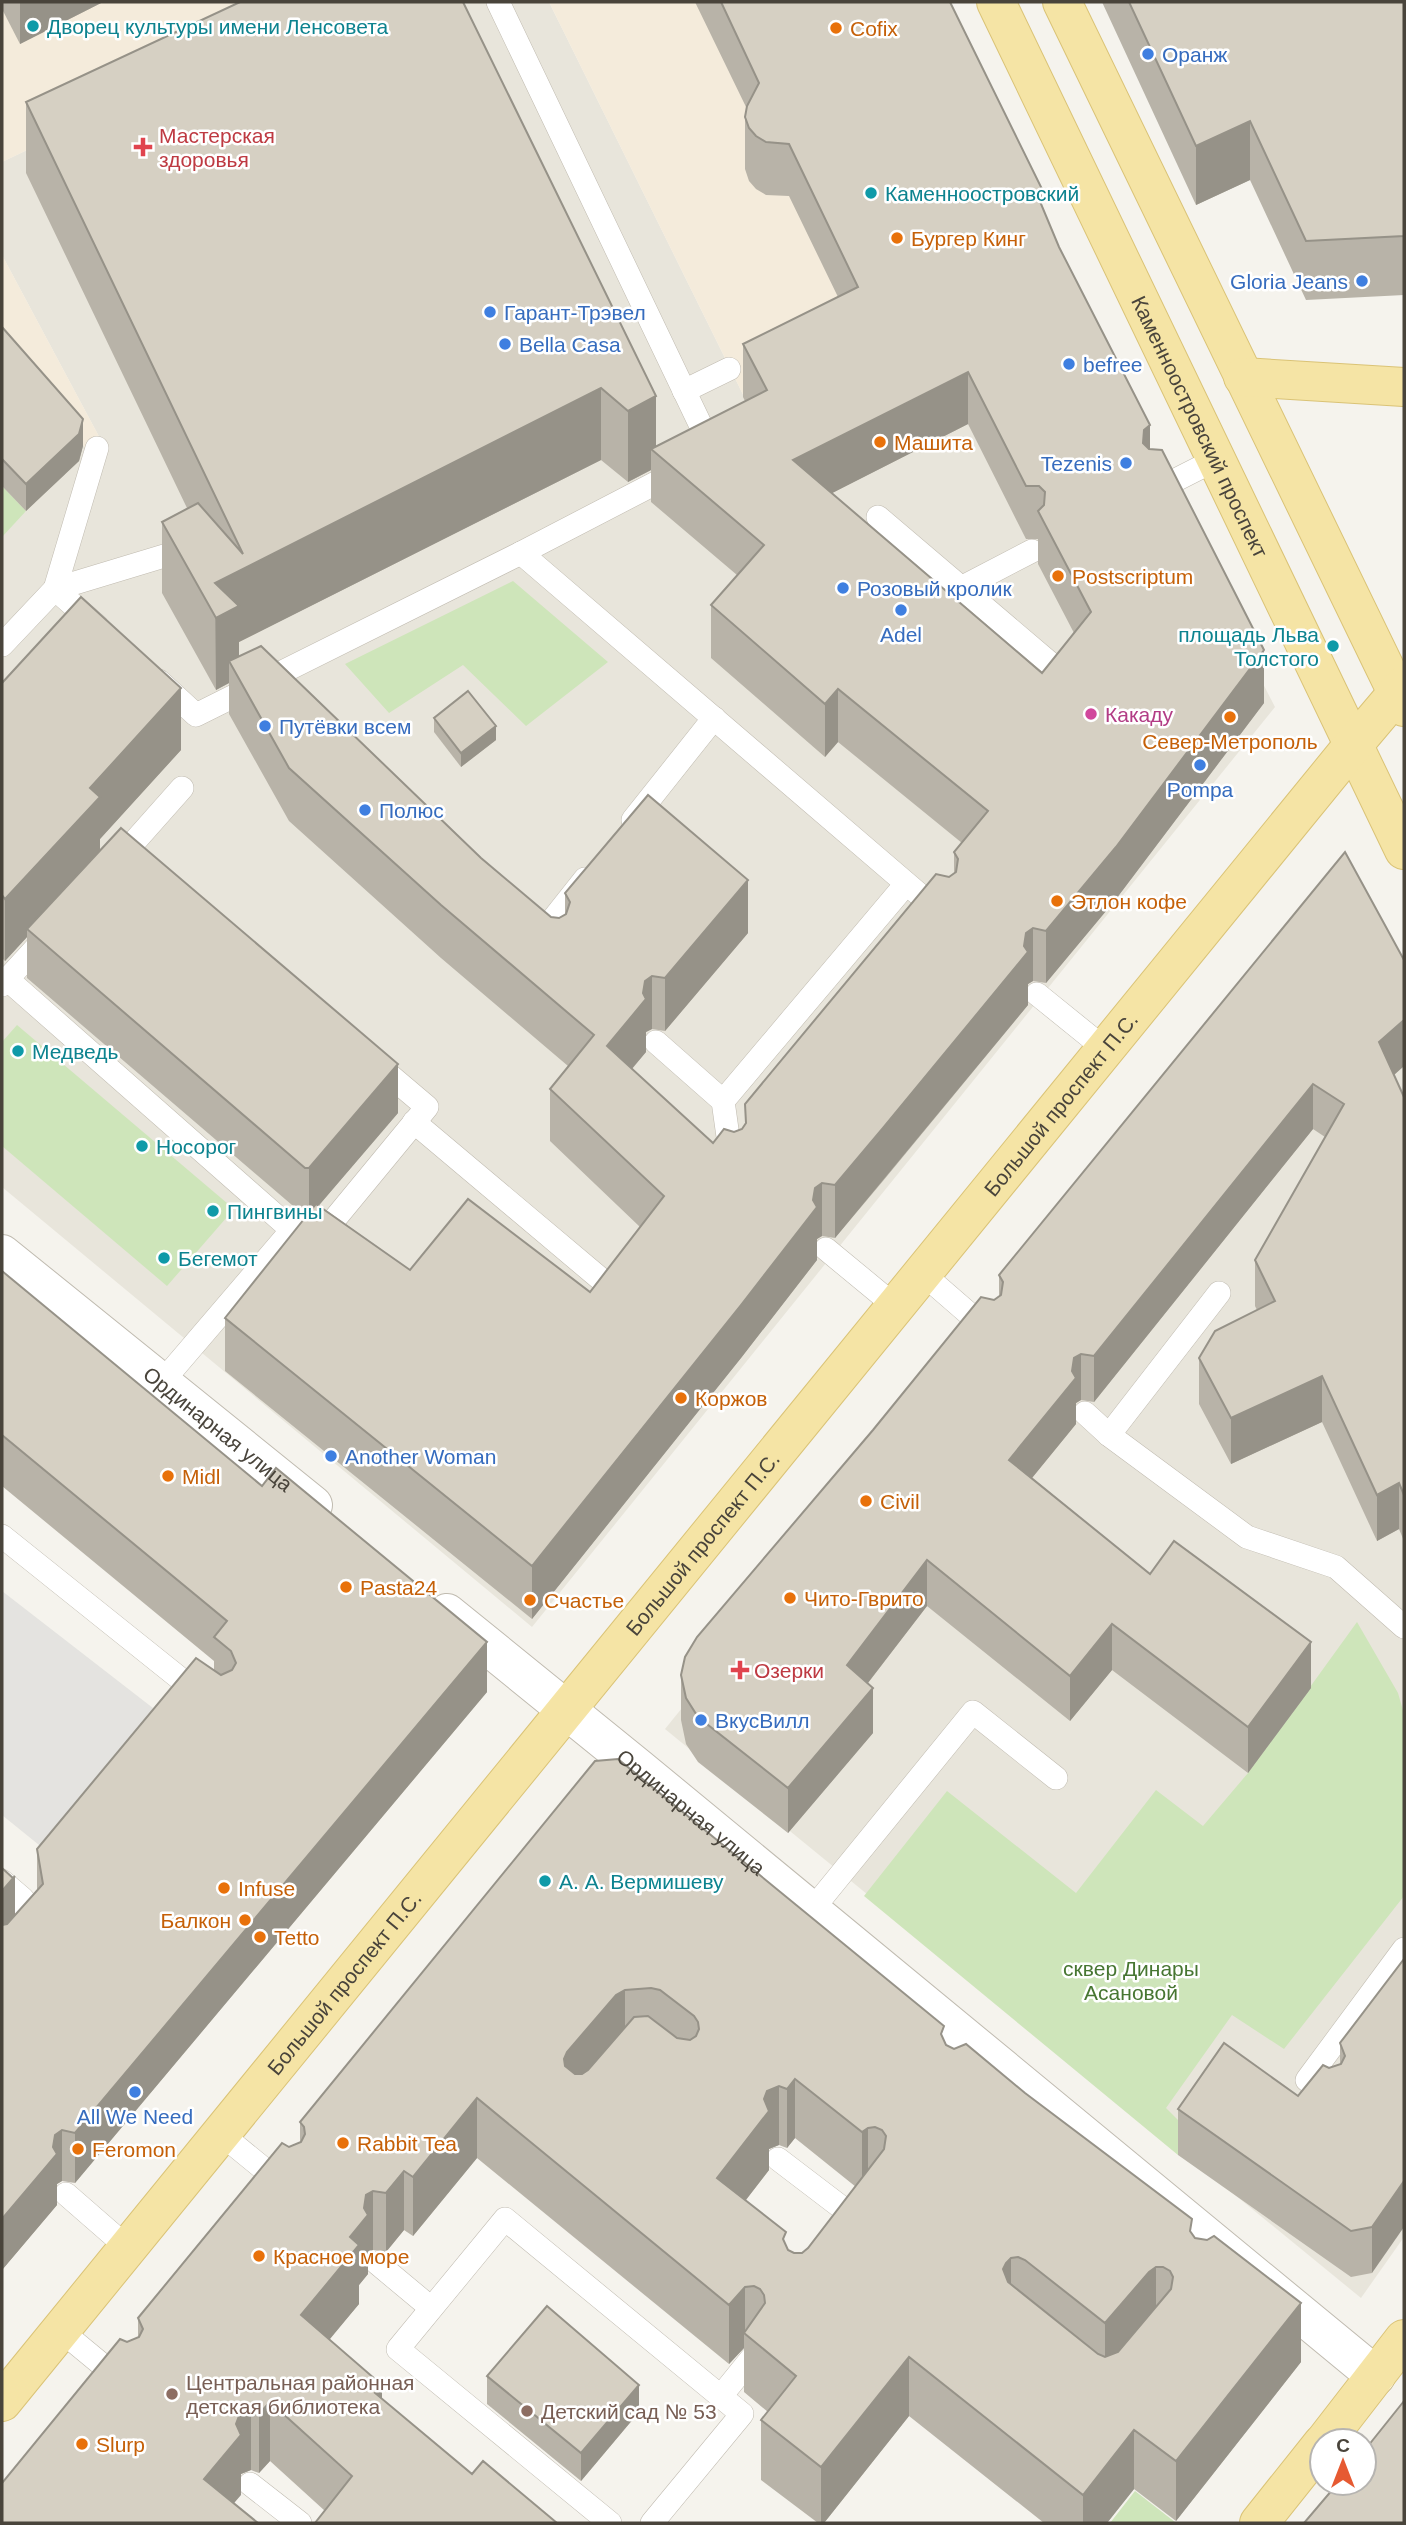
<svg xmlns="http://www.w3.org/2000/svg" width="1406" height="2525" viewBox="0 0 1406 2525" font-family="Arial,sans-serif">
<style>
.residential{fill:#e8e5db}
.commercial{fill:#f4ebdb}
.green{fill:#cee5ba}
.parking{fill:#e4e3e0}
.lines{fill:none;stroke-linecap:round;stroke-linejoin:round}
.service-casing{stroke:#c0bbb0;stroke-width:24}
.tertiary-casing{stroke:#c0bbb0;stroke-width:40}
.primary-casing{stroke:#dac376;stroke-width:40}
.service{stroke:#fff;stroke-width:23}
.tertiary{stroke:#fff;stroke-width:38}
.primary{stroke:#f5e4a5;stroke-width:38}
.wall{fill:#b8b3a8;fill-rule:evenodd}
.shaded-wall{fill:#969288}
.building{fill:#d6d0c3;stroke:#969288;stroke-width:2;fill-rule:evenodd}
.culture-dot{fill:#0f9aa8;stroke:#fff;stroke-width:2.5}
.food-dot{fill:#e8710a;stroke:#fff;stroke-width:2.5}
.shop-dot{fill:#3f7fe0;stroke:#fff;stroke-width:2.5}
.health-dot{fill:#e0444e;stroke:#fff;stroke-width:2.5}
.hotel-dot{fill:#d1479c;stroke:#fff;stroke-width:2.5}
.education-dot{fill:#8d6e63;stroke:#fff;stroke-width:2.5}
.labels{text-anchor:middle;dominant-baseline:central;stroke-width:5;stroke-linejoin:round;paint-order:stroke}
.culture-label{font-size:21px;fill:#0d838f;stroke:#fff;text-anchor:start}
.food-label{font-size:21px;fill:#c56008;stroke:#fff;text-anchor:start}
.shop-label{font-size:21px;fill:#366cbe;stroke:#fff;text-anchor:start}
.health-label{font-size:21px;fill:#be3a42;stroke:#fff;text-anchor:start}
.street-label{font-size:21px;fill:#49443b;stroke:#fff}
.hotel-label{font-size:21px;fill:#b23c85;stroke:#fff;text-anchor:start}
.park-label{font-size:21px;fill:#477632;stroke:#fff}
.education-label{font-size:21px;fill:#785e54;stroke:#fff;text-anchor:start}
</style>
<rect width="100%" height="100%" fill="#f5f3ed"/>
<!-- residential -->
<g class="residential">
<path d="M338 2H549L767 443 1062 292 1275 707 532 1627 2 1187V354L103 444 2 255V162Z"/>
<path d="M1346 887 1404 1008V2237L1361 2298 665 1729Z"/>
</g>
<!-- commercial -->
<g class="commercial">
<path d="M2 2H338L2 162Z"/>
<path d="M549 2H863L1018 316 767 443Z"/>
<path d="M2 255 103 444 88 451 2 354Z"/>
</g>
<!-- green -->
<g class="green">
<path d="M2 486 26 511 2 537Z"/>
<path d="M513 581 608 662 526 726 463 665 389 713 345 664Z"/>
<path d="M17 1025 234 1209 167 1286 2 1146V1042Z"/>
<path d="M1357 1622 1398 1693 1404 1714V1896L1284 2049 1232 2015 1166 2108 1192 2134 1178 2155 864 1896 947 1791 1076 1893 1156 1790 1203 1826 1248 1773Z"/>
<path d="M1135 2491 1175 2522 1174 2523H1110Z"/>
</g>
<!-- parking -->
<path class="parking" d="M2 1591 180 1729 65 1866 2 1815Z"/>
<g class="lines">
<!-- service casing -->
<g class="service-casing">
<g id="service">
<path d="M498 2 713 451"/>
<path d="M684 391 729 369"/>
<path d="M97 448 55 589 174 553"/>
<path d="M1156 490 1215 460"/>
<path d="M878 517 1052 665"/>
<path d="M521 553 942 914"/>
<path d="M961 588 1032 551"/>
<path d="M2 645 55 589 97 626"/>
<path d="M159 681 196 715 521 553 677 472"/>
<path d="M633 820 714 718"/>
<path d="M127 850 182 788"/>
<path d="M539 937 585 879"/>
<path d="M7 979 292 1230"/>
<path d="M2 985 47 936"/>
<path d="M1037 994 1105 1049"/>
<path d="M656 1042 723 1101 731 1158"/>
<path d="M723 1101 906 884"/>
<path d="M414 1122 603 1281"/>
<path d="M826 1249 895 1306"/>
<path d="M922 1273 990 1332"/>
<path d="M162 1382 292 1230 324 1232 427 1107 375 1063"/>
<path d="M1085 1413 1109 1435 1247 1537 1336 1567 1404 1627"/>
<path d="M1109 1435 1219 1293"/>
<path d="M2 1536 203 1697"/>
<path d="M2 1881 23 1899 30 1931 2 1962"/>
<path d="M811 1911 973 1712 1056 1778"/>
<path d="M1331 2100 1307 2080 1404 1949"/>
<path d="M221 2134 286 2187"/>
<path d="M778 2159 858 2220"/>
<path d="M66 2194 128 2248"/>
<path d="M377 2263 431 2308"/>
<path d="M60 2330 123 2382"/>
<path d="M721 2396 751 2359"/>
<path d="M250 2484 300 2523"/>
<path d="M610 2523 398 2349 505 2219 742 2414 652 2523"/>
</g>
</g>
<!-- tertiary casing -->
<g class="tertiary-casing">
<g id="tertiary">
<path id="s1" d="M2 1254 313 1505"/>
<path id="s2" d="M447 1613 637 1767 1376 2376"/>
</g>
</g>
<!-- primary casing -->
<g class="primary-casing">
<g id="primary">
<path id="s3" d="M996 2 1404 850"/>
<path d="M1062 2 1404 707"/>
<path d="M1243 377 1404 387"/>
<path id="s4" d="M2 2402 1354 744 1404 685"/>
<path d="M1325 2441 1404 2339"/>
<path d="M1259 2523 1322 2444"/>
</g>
</g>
<!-- service -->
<use href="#service" class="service"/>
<!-- tertiary -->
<use href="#tertiary" class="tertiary"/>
<!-- primary -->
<use href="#primary" class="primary"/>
</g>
<!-- wall -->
<g class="wall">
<path d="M2 2H103L20 44 2 9Z"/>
<path d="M463 2 656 446 745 401 743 397V344L838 297 789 196 766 195 756 189 749 181 745 169V117L747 109 695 2H950L1042 206 1059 247 1264 703 1116 899 1046 983 1033 981 1028 984V1005L883 1181 835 1238 822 1236 817 1239V1260L741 1358 532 1619 225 1371V1318L306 1217 27 978V937L5 961 2 958V683L181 750 100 839V851L398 1113 319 1205 410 1270 590 1292 640 1227 550 1141V1089L568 1066 441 958 289 821 229 714V683L216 690 162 593V522L187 508 26 173V102ZM968 424 1026 539H1038V564L1074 633 1042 673 832 493ZM601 460 628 482 651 470V502L737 575 711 605V658L825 757 838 742 962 843 954 852V873L949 877 745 1104V1124L742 1129 713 1143 632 1069 646 1052V1032L652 1029 665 1031 748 933 565 893V915L559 918 551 917 239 656V642Z"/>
<path d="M1102 2H1404V295L1306 300 1250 180 1196 205Z"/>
<path d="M2 327 83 446 79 461 26 511 2 486Z"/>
<path d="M434 718 496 740 461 767 434 732Z"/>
<path d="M1404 960V1066L1394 1075 1404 1097V1541L1399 1529 1377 1541 1322 1422 1231 1464 1199 1404V1358L1257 1310 1255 1306V1260L1325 1137 1313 1129 1094 1402 1081 1400 1076 1403V1424L1032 1478 1150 1574 1311 1688 1248 1773 1112 1670 1070 1721 927 1606 868 1683 873 1733 788 1833 698 1762 686 1744 681 1720V1675L994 1300 999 1296V1275Z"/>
<path d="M2 1271 487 1692 75 2183 62 2181 57 2184V2205L2 2270V1868L15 1916 37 1891V1849L214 1671V1661L2 1486Z"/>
<path d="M595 1761 944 2041 946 2045 1192 2234 1301 2362 1176 2521 1134 2489 1107 2523H1044L909 2416 824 2523H818L761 2480V2420L768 2412 744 2392V2348L729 2364 477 2158 413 2236 404 2230 386 2252 373 2250 368 2253V2274L359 2285V2304L329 2339 382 2399 472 2474 325 2511 270 2461 259 2473 251 2470 241 2474V2495L2 2523 127 2342 138 2338V2318L289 2147 300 2143V2122ZM795 2138 856 2187 808 2248 802 2253H794L788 2250 746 2200 769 2170V2149L779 2145 787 2148Z"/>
<path d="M1404 1959 1372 2273 1351 2277 1178 2155V2109L1298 2096 1329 2068 1340 2064V2043Z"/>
<path d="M487 2376 639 2412 581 2481 487 2404Z"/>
</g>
<!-- shaded-wall -->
<g class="shaded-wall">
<path d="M20 2H103L20 44Z"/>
<path d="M1250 121V180L1196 205V146Z"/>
<path d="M1042 189V241L1036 192Z"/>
<path d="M968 372V424L793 513V460Z"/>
<path d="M601 388V460L239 642V678L229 661V683L216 690 215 583Z"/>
<path d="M656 396V454L651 449V470L628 482V411Z"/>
<path d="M83 419V446L79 461 26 511V484Z"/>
<path d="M1150 425V478L1143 443 1144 430Z"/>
<path d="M1264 650V703L1116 899 1046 983V931Z"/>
<path d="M181 688V750L100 839V859L27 929V937L5 961V899L90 788Z"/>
<path d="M838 689V742L825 757V704Z"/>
<path d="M496 726V740L461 767V753Z"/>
<path d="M748 880V933L665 1031V978Z"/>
<path d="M1033 928V981L1028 984V1005L835 1238V1185L1024 946 1026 933Z"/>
<path d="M652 976V1029L646 1032V1052L607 1098V1046L645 981Z"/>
<path d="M1404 1020V1066L1379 1088V1042Z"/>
<path d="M398 1064V1113L309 1217V1168Z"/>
<path d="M1313 1084V1129L1094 1402V1356Z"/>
<path d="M822 1183V1236L817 1239V1260L741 1358 532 1619V1566L813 1200 815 1188Z"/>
<path d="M1081 1354V1400L1076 1403V1424L1009 1506V1460L1072 1371 1074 1358Z"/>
<path d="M1322 1376V1422L1231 1464V1418Z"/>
<path d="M1399 1483V1529L1377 1541V1495Z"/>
<path d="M927 1560V1606L847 1710V1665Z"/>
<path d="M1112 1624V1670L1070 1721V1676Z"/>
<path d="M487 1642V1692L75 2183V2133Z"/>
<path d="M1311 1642V1688L1248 1773V1727Z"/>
<path d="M873 1688V1733L788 1833V1788Z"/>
<path d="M15 1876V1927L2 1941V1891Z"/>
<path d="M625 1990V2049L567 2111 564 2059 567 2052 616 1995Z"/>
<path d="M795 2079V2138L787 2148V2089Z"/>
<path d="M779 2086V2145L769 2149V2170L717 2237V2178L764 2099 767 2091Z"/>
<path d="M477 2098V2158L413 2236V2177Z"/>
<path d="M868 2128V2187L862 2192V2132Z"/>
<path d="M62 2130V2181L57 2184V2205L2 2270V2219L53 2147 55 2135Z"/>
<path d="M404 2171V2230L386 2252V2193Z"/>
<path d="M1404 2181V2227L1372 2273V2227Z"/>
<path d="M373 2191V2250L368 2253V2274L359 2285V2304L301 2374V2315L350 2237 364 2208 366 2195Z"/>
<path d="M1011 2258V2317L1003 2269 1006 2263Z"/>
<path d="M1156 2267V2327L1105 2383V2323L1149 2272Z"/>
<path d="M745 2287V2334L744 2333V2348L729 2364V2305Z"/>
<path d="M1301 2303V2362L1176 2521V2461Z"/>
<path d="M909 2357V2416L824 2523H821V2467Z"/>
<path d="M382 2385V2444L375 2393Z"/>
<path d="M639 2385V2412L581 2481V2453Z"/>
<path d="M270 2402V2461L259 2473V2414Z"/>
<path d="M251 2411V2470L241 2474V2495L217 2523 204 2479 236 2424 239 2416Z"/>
<path d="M1134 2430V2489L1107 2523H1083V2495Z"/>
</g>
<!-- building -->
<g class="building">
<path d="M240 2H463L656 396 628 411 601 388 215 583 239 606 216 618 162 522 198 503 243 554 26 102Z"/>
<path d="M721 2H950L1042 189 1036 192 1059 247 1150 425 1144 430 1143 443 1149 449 1162 450 1264 650 1116 847 1046 931 1033 928 1026 933 1024 946 1028 952 883 1128 835 1185 822 1183 815 1188 813 1200 817 1207 741 1305 532 1566 225 1318 316 1204 410 1270 468 1199 590 1292 664 1196 550 1089 594 1035 441 905 289 768 229 661 261 646 481 858 551 917 559 918 566 914 570 902 565 893 648 795 748 880 665 978 652 976 645 981 643 993 646 999 607 1046 713 1143 724 1129 734 1132 742 1129 746 1123 745 1104 936 874 949 877 956 872 958 859 954 852 988 811 838 689 825 704 711 605 764 545 651 449 767 390 743 344 858 287 789 144 766 142 756 136 749 128 745 117 747 106 759 83ZM968 372 1026 486H1039L1045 492 1044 505 1038 511 1091 612 1042 673 793 460Z"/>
<path d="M1129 2H1404V236L1306 241 1250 121 1196 146Z"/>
<path d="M2 327 83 419 79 434 26 484 2 459Z"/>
<path d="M81 597 181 688 90 788 100 797 5 899 2 895V683Z"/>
<path d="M468 691 496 726 461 753 434 718Z"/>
<path d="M121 828 398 1064 309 1168H305L27 929Z"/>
<path d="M1345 852 1404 960V1020L1379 1042 1404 1097V1495L1399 1483 1377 1495 1322 1376 1231 1418 1199 1358 1215 1331 1275 1301 1255 1260 1344 1104 1313 1084 1094 1356 1081 1354 1074 1358 1072 1371 1076 1378 1009 1460 1150 1574 1174 1541 1311 1642 1248 1727 1112 1624 1070 1676 927 1560 847 1665 873 1688 788 1788 698 1717 686 1698 681 1675 685 1657 697 1637 873 1430 981 1297 994 1300 1001 1295 1003 1282 999 1275Z"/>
<path d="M2 1271 262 1486 276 1468 487 1642 75 2133 62 2130 55 2135 53 2147 57 2154 2 2219V1925L7 1924 43 1884 37 1849 196 1658 221 1675 232 1670 236 1663 231 1651 214 1637 227 1621 2 1435Z"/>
<path d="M618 1759 944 2026 941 2034 946 2045 954 2049 966 2044 1025 2093 1192 2219 1190 2231 1195 2238 1207 2240 1214 2236 1301 2303 1176 2461 1134 2430 1083 2495 909 2357 821 2467 761 2420 796 2376 744 2333 765 2303 764 2295 760 2289 754 2286 745 2287 729 2305 477 2098 413 2177 404 2171 386 2193 373 2191 366 2195 364 2208 368 2215 350 2237 359 2245 301 2315 382 2385 375 2393 472 2474 483 2461 557 2523H315L352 2476 270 2402 259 2414 251 2411 239 2416 236 2424 241 2435 204 2479 258 2523H2V2483L120 2339 127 2342 139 2337 143 2329 138 2318 282 2143 289 2147 301 2142 305 2134 304 2127 300 2122 595 1761ZM651 1988 660 1990 694 2016 698 2022 699 2029 696 2036 690 2040 677 2038 648 2016 634 2017 588 2070 582 2074H575L565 2066 564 2059 567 2052 616 1995 625 1990ZM795 2079 862 2132 868 2128 875 2127 882 2130 886 2136 884 2149 808 2248 802 2253H794L788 2250 783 2239 786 2232 717 2178 769 2111 764 2099 767 2091 779 2086 787 2089ZM1018 2257 1025 2260 1105 2323 1149 2272 1156 2267H1163L1170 2271 1173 2277 1171 2289 1118 2352 1105 2357 1098 2354 1008 2282 1003 2269 1006 2263 1011 2258Z"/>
<path d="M2 1868 13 1878 15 1876 2 1891Z"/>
<path d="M1404 1959V2181L1372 2227 1351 2231 1178 2109 1224 2043 1298 2096 1323 2065 1329 2068 1341 2064 1345 2056 1340 2043Z"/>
<path d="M547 2306 639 2385 581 2453 487 2376Z"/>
<path d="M1404 2401V2523H1304L1338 2483H1364V2451Z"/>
</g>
<!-- markers -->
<g class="culture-dot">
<circle cx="33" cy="26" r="7"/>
<circle cx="871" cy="193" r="7"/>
<circle cx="1333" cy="646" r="7"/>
<circle cx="18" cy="1051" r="7"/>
<circle cx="142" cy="1146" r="7"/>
<circle cx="213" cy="1211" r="7"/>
<circle cx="164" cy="1258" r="7"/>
<circle cx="545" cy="1881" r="7"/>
</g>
<g class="food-dot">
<circle cx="836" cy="28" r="7"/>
<circle cx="897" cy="238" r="7"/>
<circle cx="880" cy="442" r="7"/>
<circle cx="1058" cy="576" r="7"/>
<circle cx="1230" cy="717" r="7"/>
<circle cx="1057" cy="901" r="7"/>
<circle cx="681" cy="1398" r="7"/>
<circle cx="168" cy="1476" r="7"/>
<circle cx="866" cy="1501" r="7"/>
<circle cx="346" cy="1587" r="7"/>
<circle cx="790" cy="1598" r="7"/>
<circle cx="530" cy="1600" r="7"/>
<circle cx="224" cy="1888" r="7"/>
<circle cx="245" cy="1920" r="7"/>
<circle cx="260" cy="1937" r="7"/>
<circle cx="343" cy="2143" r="7"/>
<circle cx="78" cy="2149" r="7"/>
<circle cx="259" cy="2256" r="7"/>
<circle cx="82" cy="2444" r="7"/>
</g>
<g class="shop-dot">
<circle cx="1148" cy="54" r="7"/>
<circle cx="1362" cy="281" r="7"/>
<circle cx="490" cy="312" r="7"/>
<circle cx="505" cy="344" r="7"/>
<circle cx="1069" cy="364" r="7"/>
<circle cx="1126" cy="463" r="7"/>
<circle cx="843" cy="588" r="7"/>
<circle cx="901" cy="610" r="7"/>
<circle cx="265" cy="726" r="7"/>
<circle cx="1200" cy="765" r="7"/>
<circle cx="365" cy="810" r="7"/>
<circle cx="331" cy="1456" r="7"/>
<circle cx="701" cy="1720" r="7"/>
<circle cx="135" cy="2092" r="7"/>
</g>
<g class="health-dot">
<path d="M139.5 136.5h7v7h7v7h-7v7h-7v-7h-7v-7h7z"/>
<path d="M736.5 1659.5h7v7h7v7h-7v7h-7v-7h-7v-7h7z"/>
</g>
<circle class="hotel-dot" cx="1091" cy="714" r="7"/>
<g class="education-dot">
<circle cx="172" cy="2394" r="7"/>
<circle cx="527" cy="2411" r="7"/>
</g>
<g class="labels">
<!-- culture labels -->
<g class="culture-label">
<text x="47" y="26">Дворец культуры имени Ленсовета</text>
<text x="885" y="193">Каменноостровский</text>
<text x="1319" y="634" text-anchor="end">площадь Льва<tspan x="1319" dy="24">Толстого</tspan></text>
<text x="32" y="1051">Медведь</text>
<text x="156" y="1146">Носорог</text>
<text x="227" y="1211">Пингвины</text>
<text x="178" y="1258">Бегемот</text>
<text x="559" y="1881">А. А. Вермишеву</text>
</g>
<!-- food labels -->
<g class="food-label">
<text x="850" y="28">Cofix</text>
<text x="911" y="238">Бургер Кинг</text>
<text x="894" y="442">Машита</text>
<text x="1072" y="576">Postscriptum</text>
<text x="1230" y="741" text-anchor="middle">Север-Метрополь</text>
<text x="1071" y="901">Этлон кофе</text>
<text x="695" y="1398">Коржов</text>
<text x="182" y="1476">Midl</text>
<text x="880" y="1501">Civil</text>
<text x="360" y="1587">Pasta24</text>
<text x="804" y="1598">Чито-Гврито</text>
<text x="544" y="1600">Счастье</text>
<text x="238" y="1888">Infuse</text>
<text x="231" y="1920" text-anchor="end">Балкон</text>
<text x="274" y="1937">Tetto</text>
<text x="357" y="2143">Rabbit Tea</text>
<text x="92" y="2149">Feromon</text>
<text x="273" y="2256">Красное море</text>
<text x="96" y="2444">Slurp</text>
</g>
<!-- shop labels -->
<g class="shop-label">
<text x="1162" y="54">Оранж</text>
<text x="1348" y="281" text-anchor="end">Gloria Jeans</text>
<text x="504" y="312">Гарант-Трэвел</text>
<text x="519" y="344">Bella Casa</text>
<text x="1083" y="364">befree</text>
<text x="1112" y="463" text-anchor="end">Tezenis</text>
<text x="857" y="588">Розовый кролик</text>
<text x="901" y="634" text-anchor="middle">Adel</text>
<text x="279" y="726">Путёвки всем</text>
<text x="1200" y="789" text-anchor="middle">Pompa</text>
<text x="379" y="810">Полюс</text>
<text x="345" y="1456">Another Woman</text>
<text x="715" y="1720">ВкусВилл</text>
<text x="135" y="2116" text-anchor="middle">All We Need</text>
</g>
<!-- health labels -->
<g class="health-label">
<text x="159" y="135">Мастерская<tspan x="159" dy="24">здоровья</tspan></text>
<text x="754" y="1670">Озерки</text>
</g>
<!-- street labels -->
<g class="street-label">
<text stroke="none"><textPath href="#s3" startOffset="471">Каменноостровский проспект</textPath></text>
<text stroke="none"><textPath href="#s4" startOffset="1675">Большой проспект П.С.</textPath></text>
<text stroke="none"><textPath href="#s1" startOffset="278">Ординарная улица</textPath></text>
<text stroke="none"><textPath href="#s4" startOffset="1108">Большой проспект П.С.</textPath></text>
<text stroke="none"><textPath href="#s2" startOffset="315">Ординарная улица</textPath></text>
<text stroke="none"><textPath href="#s4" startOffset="541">Большой проспект П.С.</textPath></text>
</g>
<!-- hotel labels -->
<g class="hotel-label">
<text x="1105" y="714">Какаду</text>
</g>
<!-- park labels -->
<g class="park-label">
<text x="1131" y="1968">сквер Динары<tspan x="1131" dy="24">Асановой</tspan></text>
</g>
<!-- education labels -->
<g class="education-label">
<text x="186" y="2382">Центральная районная<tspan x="186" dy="24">детская библиотека</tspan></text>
<text x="541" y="2411">Детский сад № 53</text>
</g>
</g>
<!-- border -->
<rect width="1406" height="2525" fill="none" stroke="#49443b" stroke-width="7"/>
<!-- north arrow -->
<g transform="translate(1343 2462)"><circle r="33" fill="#ffffff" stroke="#b6b4b1" stroke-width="2"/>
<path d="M0-5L12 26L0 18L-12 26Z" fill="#e65a32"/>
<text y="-10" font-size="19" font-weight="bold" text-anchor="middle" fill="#49443b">С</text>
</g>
</svg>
